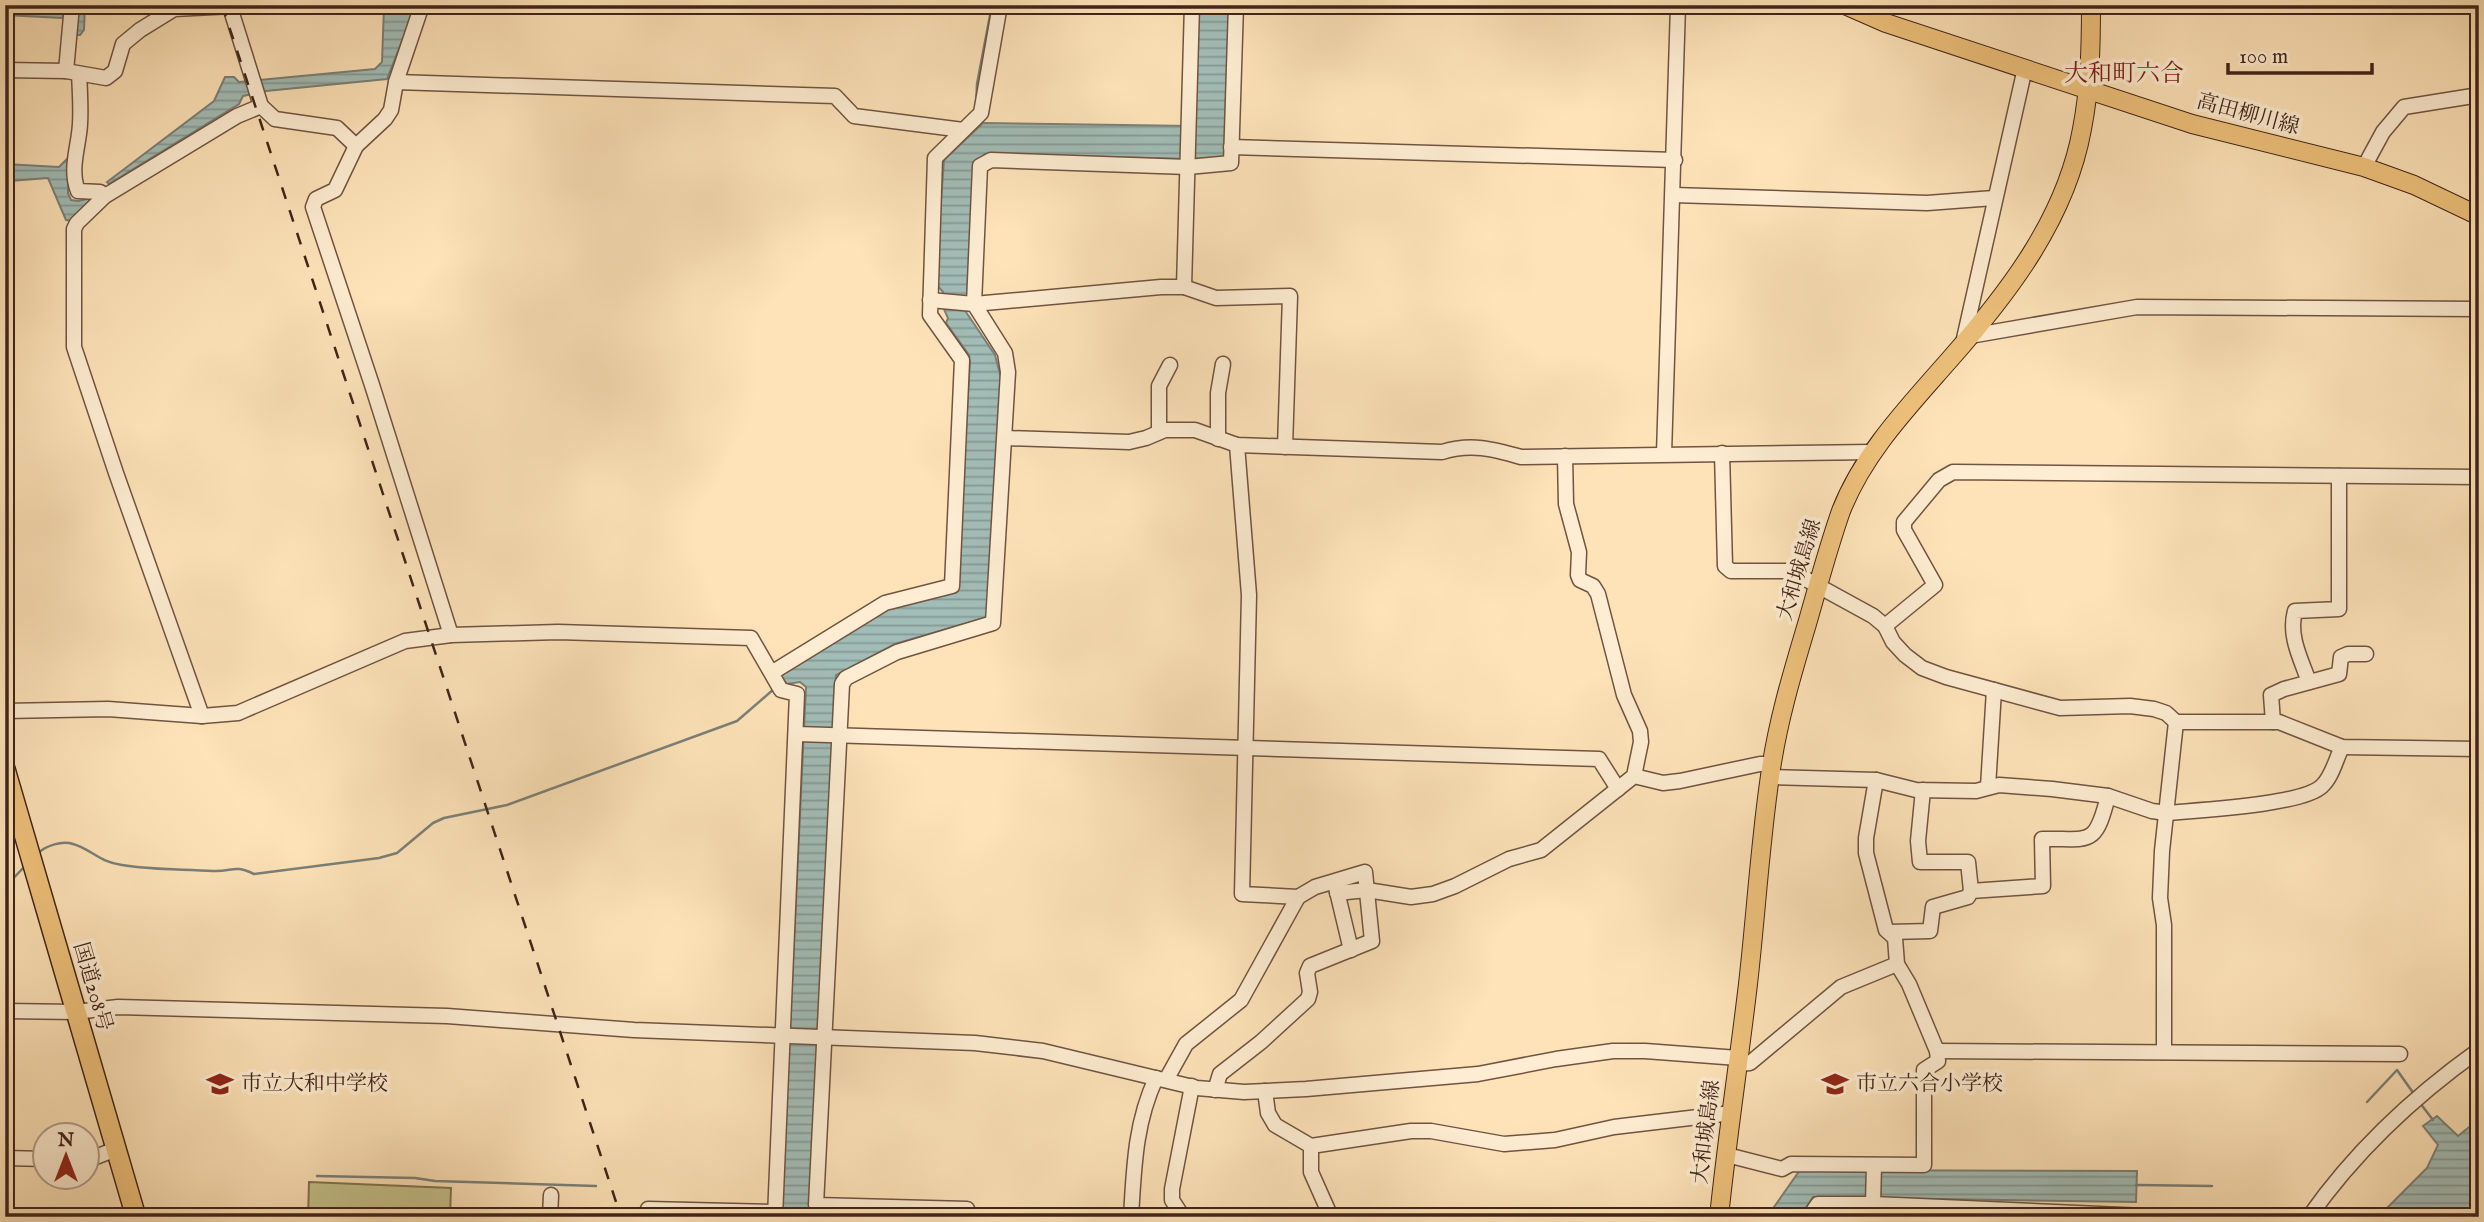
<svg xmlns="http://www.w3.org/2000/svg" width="2484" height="1222" viewBox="0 0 2484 1222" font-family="'IM FELL English','Noto Serif JP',serif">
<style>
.grass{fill:#c5c28b;stroke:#827352;stroke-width:2}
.water{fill:url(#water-rules);stroke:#7b8078;stroke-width:2}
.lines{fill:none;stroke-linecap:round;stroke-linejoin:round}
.stream{stroke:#7b8078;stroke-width:2.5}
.minor-casing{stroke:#705441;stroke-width:17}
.major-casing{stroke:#402419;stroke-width:20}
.highway-casing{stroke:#402419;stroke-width:22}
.minor{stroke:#feedd2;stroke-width:14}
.major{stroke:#efc27c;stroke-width:18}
.highway{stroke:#efc27c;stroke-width:19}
.rail{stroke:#402419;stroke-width:2.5;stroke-dasharray:12 12;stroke-linecap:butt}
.labels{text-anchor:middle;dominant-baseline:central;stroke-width:7;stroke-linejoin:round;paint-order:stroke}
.street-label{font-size:21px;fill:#402419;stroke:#feedd2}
.poi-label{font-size:21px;fill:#402419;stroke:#feedd2;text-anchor:start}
.quarter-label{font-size:24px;fill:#7a1f14;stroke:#feedd2}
</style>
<defs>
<pattern id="water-rules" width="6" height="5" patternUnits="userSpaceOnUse" patternTransform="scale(1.75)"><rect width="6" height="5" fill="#a2bdb7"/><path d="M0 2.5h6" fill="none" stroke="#859994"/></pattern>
</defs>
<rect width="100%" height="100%" fill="#fee3b9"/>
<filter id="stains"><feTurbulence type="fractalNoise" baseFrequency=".00286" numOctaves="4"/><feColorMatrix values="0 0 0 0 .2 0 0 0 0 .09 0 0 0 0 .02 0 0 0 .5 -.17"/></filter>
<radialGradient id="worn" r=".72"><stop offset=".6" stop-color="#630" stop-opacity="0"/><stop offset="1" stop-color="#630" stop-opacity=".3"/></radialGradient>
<!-- grass -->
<path class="grass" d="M309 1182 451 1188 450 1217H308Z"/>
<!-- water -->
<g class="water">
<path d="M78 5H85L84 30 80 35H76L64 15 62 18 5 15V9L76 13Z"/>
<path d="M391 5 415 8 387 79 266 91 243 96 239 104 109 184 107 182 214 101 225 77H234L239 82 375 69 382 62 384 7Z"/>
<path d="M1197 5H1229L1224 157 1192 159 985 154 975 163 966 312 995 355 1001 378 988 617 895 644 836 675 813 1208 961 1214V1217H781L806 687 800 682 787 684 778 674 888 608 956 591 970 362 969 355 946 323 948 318 943 307V292L935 283 944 160 983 123 1193 126Z"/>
<path d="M68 158V193L71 200 78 201 92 198 71 221 66 220 48 178 10 181 5 185V164L59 167Z"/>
<path d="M2479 1115V1217H2378L2427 1168 2438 1145 2423 1126 2437 1116 2458 1136 2478 1120Z"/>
<path d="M1800 1170 2137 1171 2136 1202 1813 1197 1800 1217H1767Z"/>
</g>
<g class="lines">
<!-- stream -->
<g class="stream">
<path d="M976 109 977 84 992 5"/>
<path d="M38 853C46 846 62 840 73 844 91 849 99 862 122 865 151 870 183 869 213 871 233 872 233 864 254 874L379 858 397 853 433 823 444 818 507 805 737 721 774 689"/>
<path d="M5 887 26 865"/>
<path d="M2367 1102 2397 1070 2414 1094"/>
<path d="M2420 1103 2433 1120"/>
<path d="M317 1176 415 1178 435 1181 596 1186"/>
<path d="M2136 1185 2212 1186"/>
</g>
<!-- minor casing -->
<g class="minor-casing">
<g id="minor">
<path d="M422 5 396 82 391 110 385 119 356 146 335 190 316 199 313 207 372 385 451 635"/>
<path d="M230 7 261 106 275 119 337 128 356 146"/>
<path d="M5 70 66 71 106 78 115 71 123 44 140 30 174 9 252 5"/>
<path d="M66 71 72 5"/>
<path d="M79 74C80 91 81 108 80 124 79 146 69 169 78 191L100 192 105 196"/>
<path d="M396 82 835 96 854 116 963 130"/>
<path d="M1231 147 1675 160"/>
<path d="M2364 167 2383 132 2404 107 2479 95"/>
<path d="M1673 195 1927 203 1994 198"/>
<path d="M1184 287 1192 5"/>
<path d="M930 300 974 304 1161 287H1184L1216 298 1290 296 1285 447"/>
<path d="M1970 336 2137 307 2479 309"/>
<path d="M1963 343 2025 68"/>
<path d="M1159 432V386L1170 365"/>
<path d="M1005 438 1129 442 1146 438 1165 430H1195L1237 445 1442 452C1471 443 1493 449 1521 457L1873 452"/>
<path d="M1218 439V393L1223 364"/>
<path d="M1722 453 1725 566 1731 571H1791L1873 616 1885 626 1893 642 1905 655 1922 668 1946 677 2060 708 2130 706 2154 709 2166 713 2176 722H2279L2342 747 2479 749"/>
<path d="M1664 454 1678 5"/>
<path d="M1885 626 1935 585 1904 530V522L1939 480 1953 472 2479 477"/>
<path d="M773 672 885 603 952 586 962 360 930 315 935 158 981 113 1000 5"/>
<path d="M2309 682C2301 659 2288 636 2295 611L2339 609V476"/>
<path d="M5 711 108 709 202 716 238 713 405 641 451 635 558 632 751 638 781 690 797 694 775 1217"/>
<path d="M202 716 116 473 74 347V229L77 223 105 196 237 116 261 106"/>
<path d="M2273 722 2271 695 2284 689 2339 674 2341 657 2348 654H2366"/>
<path d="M797 734 1599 759 1618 789"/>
<path d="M1634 776 1663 783 1680 781 1760 764H1772"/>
<path d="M1769 777 1876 780 1916 790 1976 791 1999 785 2052 789 2108 796 2152 811 2167 813C2198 810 2303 805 2322 786 2332 777 2336 759 2342 747"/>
<path d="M1988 787 1994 690"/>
<path d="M1923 790 1918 841 1920 862H1968L1971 891"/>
<path d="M1335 883 1351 950"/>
<path d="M1337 893 1367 890 1411 897 1433 894 1455 886 1509 859 1541 850 1634 776 1641 742 1640 731 1624 695 1598 594 1593 586 1580 580 1578 575 1579 552 1566 504 1565 456"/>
<path d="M1889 932 1930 931 1933 907 1968 897 1971 891 2043 886 2042 839C2090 838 2095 848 2108 796"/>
<path d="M5 1011 76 1012 118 1007 447 1016 634 1030 975 1043 1043 1051 1197 1088 1244 1092 1306 1089 1478 1074 1556 1059 1613 1051H1645L1738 1058"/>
<path d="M1937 1051 2400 1054"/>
<path d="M2164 1052V925L2160 898 2162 851 2176 722"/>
<path d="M1738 1064 1750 1063 1841 987 1897 964"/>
<path d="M1166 1080 1186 1044 1241 1000 1298 897"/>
<path d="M1215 1090 1220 1074 1261 1042 1308 999 1310 992 1307 973 1310 966 1372 941 1365 872 1315 887 1298 897 1242 894 1249 595 1237 445"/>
<path d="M1265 1091 1268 1113 1275 1125 1311 1146 1411 1131H1431L1504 1144 1555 1140 1614 1127 1732 1113"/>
<path d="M1311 1146V1172L1331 1217"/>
<path d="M1727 1155 1782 1169 1791 1164 1924 1165V1070L1938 1061 1937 1051 1909 984 1897 964 1895 938 1886 930 1866 853V838L1876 780"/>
<path d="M5 1158 46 1159"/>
<path d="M88 1160 116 1149"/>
<path d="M1873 1204 1874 1165"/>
<path d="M550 1217 551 1195"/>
<path d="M648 1217V1209L776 1212"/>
<path d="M967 1217V1209L816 1205 842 684 846 678 897 652 993 623 1008 372 1005 353 974 304 980 166 991 160 1188 167 1231 163 1236 5"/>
<path d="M1131 1217C1134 1168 1135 1123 1156 1078"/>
<path d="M1183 1217 1172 1200V1189L1192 1086"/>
<path d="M1809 1217 1818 1204H1873L2167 1217"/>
<path d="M2309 1217C2356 1150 2413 1097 2479 1050"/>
</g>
</g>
<!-- major casing -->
<g class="major-casing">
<g id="major">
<path d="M1845 5 1886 23 2192 124 2364 167 2414 185 2479 216"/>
<path d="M1719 1217C1727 1139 1739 1061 1748 984 1756 914 1760 844 1770 776 1777 724 1792 674 1807 624 1818 586 1828 548 1841 511 1864 452 1910 405 1951 358 2009 292 2066 218 2082 129 2090 88 2091 47 2091 5"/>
</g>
</g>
<!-- highway casing -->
<g class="highway-casing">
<path id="highway" d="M5 769 136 1217"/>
</g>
<!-- minor -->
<use href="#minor" class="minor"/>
<!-- major -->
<use href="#major" class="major"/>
<!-- highway -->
<use href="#highway" class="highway"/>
<!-- rail -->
<path class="rail" d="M222 5 621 1217"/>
</g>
<!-- icons -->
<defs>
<g id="school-bare" transform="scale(2.1)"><path d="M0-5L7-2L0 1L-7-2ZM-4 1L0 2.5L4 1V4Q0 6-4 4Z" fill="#8f2418" stroke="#feedd2" stroke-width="2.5" paint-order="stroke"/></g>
</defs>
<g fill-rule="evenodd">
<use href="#school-bare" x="220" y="1084"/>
<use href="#school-bare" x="1835" y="1084"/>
</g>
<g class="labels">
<!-- street labels -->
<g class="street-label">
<text transform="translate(2248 115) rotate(15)">高田柳川線</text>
<text transform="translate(1800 570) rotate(-73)">大和城島線</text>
<text transform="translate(92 987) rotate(74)">国道208号</text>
<text transform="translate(1707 1132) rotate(-83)">大和城島線</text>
</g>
<!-- poi labels -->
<g class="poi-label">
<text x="241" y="1084">市立大和中学校</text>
<text x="1856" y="1084">市立六合小学校</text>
</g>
<!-- quarter labels -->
<g class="quarter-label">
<text x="2124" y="74">大和町六合</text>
</g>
</g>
<!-- margin -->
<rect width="2484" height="1222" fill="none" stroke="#fee3b9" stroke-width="28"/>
<rect x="7" y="7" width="2470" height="1208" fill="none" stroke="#402419" stroke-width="3.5"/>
<rect x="14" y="14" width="2456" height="1194" fill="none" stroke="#402419" stroke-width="2"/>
<!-- north arrow -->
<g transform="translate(66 1156)"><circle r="33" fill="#feedd2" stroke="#b29d88" stroke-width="2"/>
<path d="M0-5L12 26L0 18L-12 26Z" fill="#8f2418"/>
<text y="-10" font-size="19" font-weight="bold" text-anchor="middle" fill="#402419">N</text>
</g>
<!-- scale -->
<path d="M2228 63v10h144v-10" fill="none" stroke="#402419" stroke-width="3.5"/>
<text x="2239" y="63" font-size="21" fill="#402419" stroke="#feedd2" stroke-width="5" paint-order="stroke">100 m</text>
<rect width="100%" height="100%" filter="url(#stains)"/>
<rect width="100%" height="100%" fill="url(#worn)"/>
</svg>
